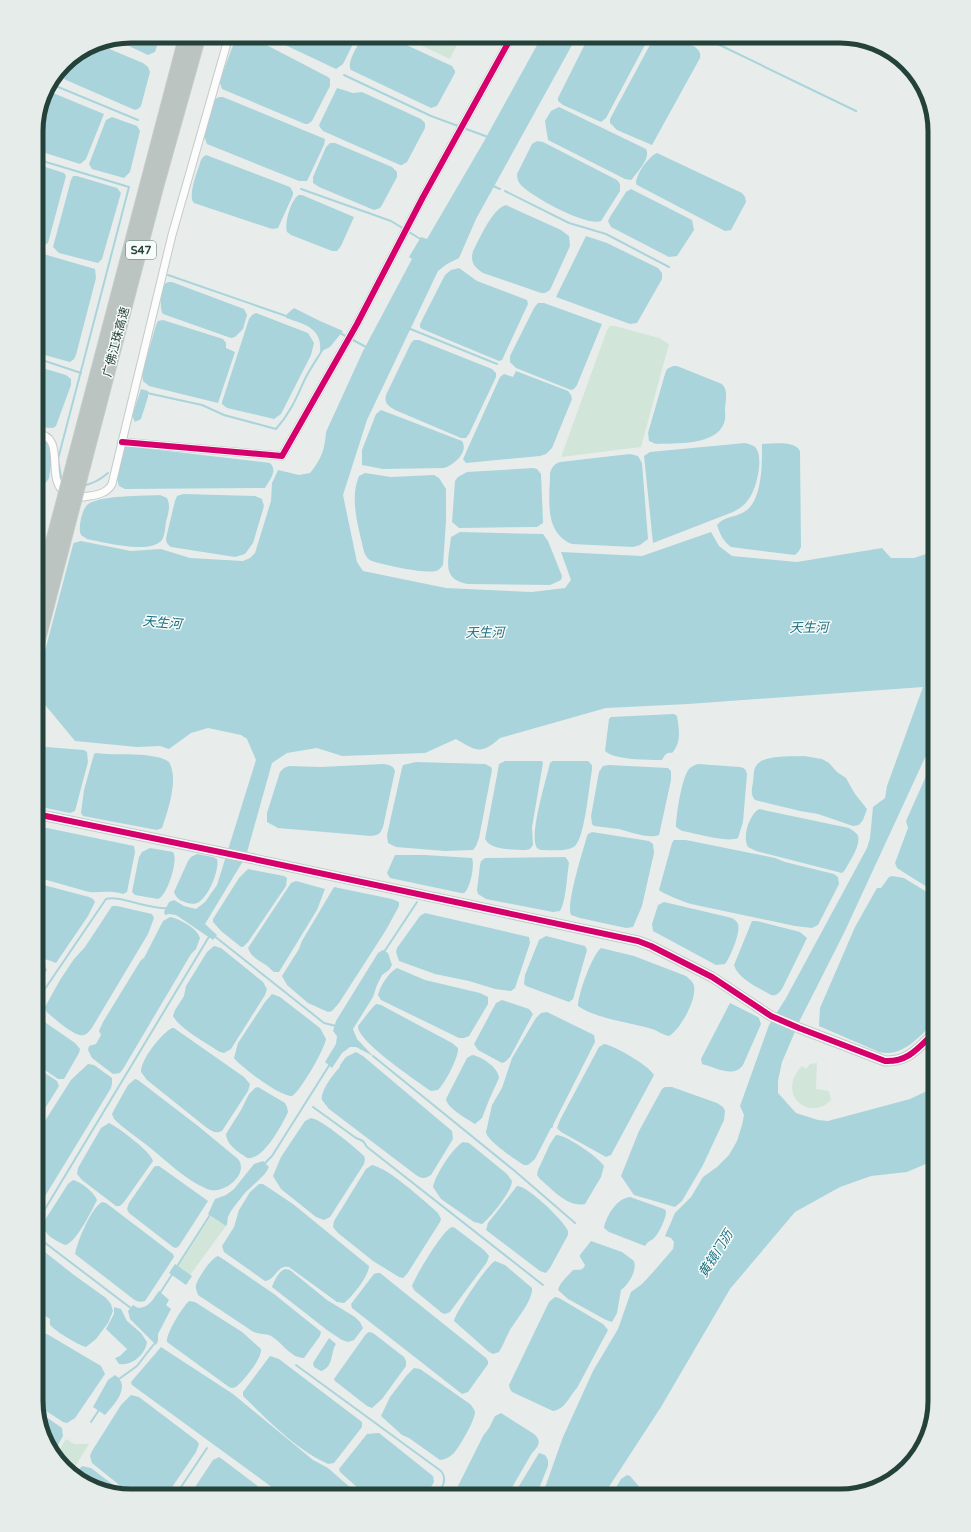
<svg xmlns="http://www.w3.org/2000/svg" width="971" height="1532" viewBox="0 0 971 1532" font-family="'Varela Round','Noto Sans SC',sans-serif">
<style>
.green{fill:#d1e6d8}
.water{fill:#a9d4db}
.pier{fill:#e8edeb}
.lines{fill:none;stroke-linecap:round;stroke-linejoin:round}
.stream{stroke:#a9d4db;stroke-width:2}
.minor-casing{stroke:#c5cac8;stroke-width:9}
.tertiary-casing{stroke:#c5cac8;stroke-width:11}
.motorway-casing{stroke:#c3ccc9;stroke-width:15}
.minor{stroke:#fcfcfc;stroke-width:7}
.tertiary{stroke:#fcfcfc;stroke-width:9}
.motorway{stroke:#bcc4c2;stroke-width:13}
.motorway-bridge-casing{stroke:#c3ccc9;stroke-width:15;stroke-linecap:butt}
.motorway-bridge{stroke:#bcc4c2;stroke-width:13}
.cycleway-casing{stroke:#f7fbf9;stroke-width:8}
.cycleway{stroke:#d6006c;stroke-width:6}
.labels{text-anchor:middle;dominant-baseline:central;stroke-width:3;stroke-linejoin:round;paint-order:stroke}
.shield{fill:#f7fbf9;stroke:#637a73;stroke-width:1}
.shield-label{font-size:11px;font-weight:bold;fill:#24423a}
.street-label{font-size:12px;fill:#24423a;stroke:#f7fbf9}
.water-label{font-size:13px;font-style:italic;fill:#1c6f80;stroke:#f7fbf9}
.rim{fill:none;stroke:#24423a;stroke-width:5}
</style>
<rect width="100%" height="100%" fill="#e8edeb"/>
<!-- green -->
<g class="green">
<path d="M401 36H451L459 40 450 59Z"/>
<path d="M610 326H615L659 338 669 344 641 447 561 457 607 330Z"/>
<path d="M817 1063 816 1089 829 1091 831 1100C809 1123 775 1093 802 1066L806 1069 810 1064Z"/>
<path d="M211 1216 226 1226 190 1275 178 1267Z"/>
<path d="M66 1439 74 1444H89L72 1472 56 1455Z"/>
</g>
<!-- water -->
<g class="water">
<path d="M132 36H160L155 52 148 55 114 39Z"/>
<path d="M266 36H357L343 64 336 69Z"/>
<path d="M363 36H387L452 66 455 71V73L437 106 431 108 351 70C346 62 359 44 363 36Z"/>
<path d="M542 36H577L476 219 459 258 447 264 438 271 367 420 343 495 357 562 363 571 446 588 532 592 565 588 571 580 561 552 642 556 711 532 719 546 732 556 797 562 882 548 891 558H914L935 551V736L844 933 800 1020 782 1062 778 1081V1093L796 1113 818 1120 828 1121 910 1099 927 1091 935 1085V1160L907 1172 871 1176 840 1187 795 1212 730 1289 661 1407 603 1496H542L563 1437 593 1371 618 1329 631 1292 642 1284 654 1271 673 1249 674 1242 671 1238 665 1236 675 1213 691 1197 703 1177 717 1167 729 1155 737 1141 742 1125 744 1115 740 1106 769 1025 786 998 867 848 870 838 873 807 885 798 887 786 923 687 688 704 606 708 500 738C481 755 476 751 456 739L425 753 342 756 317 748 287 753 272 763 246 856 205 924 217 935 213 940 176 915 169 914 165 915 164 912 169 902 174 900 184 906 196 909 205 902 217 885 256 760 247 739 241 735 208 728 191 733 169 749 160 746 137 747 75 741 46 706 36 700V552H39L81 541 131 551 161 549 190 558 243 561 250 558 255 553 271 501 272 483 278 470 299 475 310 473C321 460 325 449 326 432L363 351 412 259 409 257 421 237 427 239 483 143Z"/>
<path d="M589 36H648L647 41 606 118 601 122 563 105 558 101V98Z"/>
<path d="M663 36H674L695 47C699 50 701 53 700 58L652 145 617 130 610 123V119L651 43Z"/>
<path d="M715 36H739L737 40 732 44Z"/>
<path d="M241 37 248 40 253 38 328 77 330 79V86L312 121 308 124H305L222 89 220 83V80L235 40Z"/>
<path d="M95 43 143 63 148 67 150 72 141 106 138 109 135 110 66 80 63 78 60 73 65 63Z"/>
<path d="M337 88 353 93 362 92 421 119 425 123V128L407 162 402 165H400L323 131 319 126 320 123Z"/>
<path d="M49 93H53L104 114 86 159 80 164 36 150C36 136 35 101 49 93Z"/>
<path d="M219 97H223L325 139 324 145 307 181H299L207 144 204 136 213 102 215 99Z"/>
<path d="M559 107 646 149C651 158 638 171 633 178L631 180 625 179 548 140 545 121 551 111Z"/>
<path d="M112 117 137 126 140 131 130 172 124 178 92 169 89 164 106 120Z"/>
<path d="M537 141 543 142 617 180 620 184V191L601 221C587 227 532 197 521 185 518 182 517 179 517 174L532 144Z"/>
<path d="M330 143H335L392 167 397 172V177L382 205 380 208 374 210 319 187 313 183V177L326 147Z"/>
<path d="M657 153 742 193 745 197 746 202 731 230 725 231 637 185 636 183C636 174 649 156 657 153Z"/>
<path d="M206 155 290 187 293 192V195L278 228 272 229 194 203C187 196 198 170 201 160L203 157Z"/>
<path d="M36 164 64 173 66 176 48 243 41 247 36 246Z"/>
<path d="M73 176H77L117 188 121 193 102 259 98 263 59 253 53 247 71 180Z"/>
<path d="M631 189 692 220 694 230 677 256 669 257 611 227 608 221 610 217 626 192Z"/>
<path d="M299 195H302L354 217 341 246 337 251H332L291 235 287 232C284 223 291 199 299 195Z"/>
<path d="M506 205 561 230 569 236 570 246 550 290 545 293H541L483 273C474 267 470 262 473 251 480 238 492 209 506 205Z"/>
<path d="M586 236 607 243 658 268 662 273V279L637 323 630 324 556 297Z"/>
<path d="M40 253 95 269 96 278 76 355 74 359 70 362 41 354 44 343 36 341V254Z"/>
<path d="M459 268 477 281 527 300 528 304 502 360 499 361 422 329 420 327V324L445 275 451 270Z"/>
<path d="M172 282 244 309 247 315 243 329 235 337 231 338 163 314C159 309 161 289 165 284 167 282 169 282 172 282Z"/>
<path d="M538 303H544L602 324 577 385 574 389 571 390 516 368 510 362V356L534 308Z"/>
<path d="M294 308 320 321 343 331 330 347 320 352C323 328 304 324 286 318L287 314Z"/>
<path d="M256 313 308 333 314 343 311 355 281 414 274 419 227 408 222 404V402L249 319 252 315Z"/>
<path d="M163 320 223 339 226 343V348L235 352 218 403 149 386 143 381 142 374 156 325 158 321Z"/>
<path d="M414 340H419L492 369 496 373V377L469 434 466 438H461L395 410C388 406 384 403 386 395L411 343Z"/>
<path d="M36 366 66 375 71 379V385L56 426 53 428 36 427Z"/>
<path d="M673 366H677L722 384C728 390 726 399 725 408 725 412 726 419 724 423 716 446 675 443 656 444L649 441 648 433 665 374 667 369Z"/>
<path d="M516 371 568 391 571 395 572 399 552 448 546 454 540 456 466 463 463 459 500 377 504 374 513 377Z"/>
<path d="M141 389 148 391V397L141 419 135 422 132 416Z"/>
<path d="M381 410 462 441C469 452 454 465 444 468L383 469 362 465V450L376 414Z"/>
<path d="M36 436C58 443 52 459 49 478 46 484 42 486 36 485Z"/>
<path d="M745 443C749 444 753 445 756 448 764 459 756 491 748 500 744 506 739 509 733 512L653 543 644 456 650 452Z"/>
<path d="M762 444C773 444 794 440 800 451L801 547 799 551 795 555 731 547C723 541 720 534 717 525 725 516 733 518 742 513 763 504 762 463 762 444Z"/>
<path d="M125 446 270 463C278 470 270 480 265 488L125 489 119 486 117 479Z"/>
<path d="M630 454 638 456 642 463 648 539 640 545 633 547 572 544C543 532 550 498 550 473 552 467 554 464 560 462Z"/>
<path d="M533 468 537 469 541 474 543 523 537 527 459 528 452 522 455 481 458 477 467 472Z"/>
<path d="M365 473 391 477 434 475 439 478 446 489V521L443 565C441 568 439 570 436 571 426 574 383 565 372 561 368 560 366 556 364 552 359 528 349 500 359 476Z"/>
<path d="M36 491 40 492 42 497 40 537 36 544Z"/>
<path d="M183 494 255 496 262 499 264 506 253 543 245 554 235 557 171 547C167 544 166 542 166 538L175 501 177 496Z"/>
<path d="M160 495 167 498C171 506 168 514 166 522 165 528 165 535 162 540 150 555 103 542 87 539L81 535 80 532C79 525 82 510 87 505 98 495 144 496 160 495Z"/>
<path d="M460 532 543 534 548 541 562 576 561 580 550 585 468 584C440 580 449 558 451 537Z"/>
<path d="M674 714 677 716C679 729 682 742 672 753 666 752 665 755 662 760 649 760 614 760 605 751L609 719 611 717Z"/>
<path d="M46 747 84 750 87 752 88 762 75 811 70 813 36 806V753L40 749Z"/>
<path d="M96 753C115 756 154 751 169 762 179 779 168 810 162 828L157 830 83 816 81 813 84 790 94 754Z"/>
<path d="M804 756 822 759 829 763 837 772 846 778 855 794 867 809 863 820 859 825 853 826 818 814 800 811 755 800C750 794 752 789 753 782 754 778 753 770 756 766 763 754 792 757 804 756Z"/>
<path d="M935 756V892L900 870 897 868 895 863 908 828 906 821Z"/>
<path d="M505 761H542L543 763 532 827 533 845 530 849 526 850C514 849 491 851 485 839L498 770 499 764Z"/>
<path d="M553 761H588L592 765V770C589 785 585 837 575 846 567 852 551 850 541 850 539 849 537 849 536 846 530 832 546 780 550 763Z"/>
<path d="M416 762 485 764 491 767 492 770 479 838 476 846 473 850 445 851 396 847 388 843 387 835 402 768 403 765Z"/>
<path d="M383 764C389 765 393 765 395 771L383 827C380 834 379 835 371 836L278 828 267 822V813L280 772 284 768 289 766 320 767Z"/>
<path d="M698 764 740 767C744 768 746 769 747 774L743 822 738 838C727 843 695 833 682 831L676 827C676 815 682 777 689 769 692 766 695 765 698 764Z"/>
<path d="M609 765 668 768 671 771V780L659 835C650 839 629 832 619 829 611 828 602 827 594 826L592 824 591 816 599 772 603 766Z"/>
<path d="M759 809 849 828C852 830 855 832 857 834 863 843 849 862 845 870L842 873 756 851 748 847C742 837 749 815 759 809Z"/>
<path d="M47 828 134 846 135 852 127 892 123 894C109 890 103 893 89 892L36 877V831Z"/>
<path d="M592 832 649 841 653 844 654 853 642 906 633 927 626 928 580 918 571 915C566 903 583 851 587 836L588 834Z"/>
<path d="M674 840H686L775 858 785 862 834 874 838 877 839 884 818 925 812 928 795 926 691 904C684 902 662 893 659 890L672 843Z"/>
<path d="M150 848 173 852C179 859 167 896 158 899L135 895 132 892 139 857 142 852Z"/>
<path d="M197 854 213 857 217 859C220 869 208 899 197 903 192 905 187 903 182 901 178 899 176 897 174 892L188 861 191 857Z"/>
<path d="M395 855H425L472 858C475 865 470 889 464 893H461L390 878 387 873Z"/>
<path d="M565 857 567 859 569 863C567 875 566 902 560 911L553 912 486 899 478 894 477 890 480 865 481 861 485 858Z"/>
<path d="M248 869 284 876 287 878 286 886 248 942 243 947H241L221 931 213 922V919L239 878Z"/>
<path d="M892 876 904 878 935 897V1022C919 1036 903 1058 879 1052L819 1026 820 1008 855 927 877 888H881L889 877Z"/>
<path d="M296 881 325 889 317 910 279 972H274C271 970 269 967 266 965 259 961 251 957 248 948L291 883Z"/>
<path d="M36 883 89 897 93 899 95 902 88 916 56 963C49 960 43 959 36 955Z"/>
<path d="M334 887 392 899 399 902V906L386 930 339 1003 332 1011 328 1012 308 1003 287 985 282 976 299 949 302 941Z"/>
<path d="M664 902 728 917C733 918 736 920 738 924 741 932 730 958 725 964L716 965 653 931 652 924 658 905Z"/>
<path d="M112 906H117L152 914 154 918 148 934 93 1026C91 1029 88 1034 84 1035 76 1038 55 1019 49 1014L46 1011 45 1007 60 980 74 959 85 947Z"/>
<path d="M425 913 529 937 530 943 515 988 511 991 495 989 469 981 435 974 399 961 396 952 397 948 420 916Z"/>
<path d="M170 917C180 919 197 928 200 938L196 949 191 954 123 1069 120 1073 113 1074 92 1058 88 1050 89 1046 96 1044 101 1035 99 1031 103 1022 141 960 144 958 163 921Z"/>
<path d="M752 921H757L800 932 807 938 782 989C778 994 777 996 771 995 759 988 738 979 734 965Z"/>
<path d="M546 936 581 945 585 946 587 950 573 999 569 1002 526 986 524 984 525 975 539 940Z"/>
<path d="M214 946 221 948 263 982 267 989 265 995 231 1049 224 1053 220 1052C208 1044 180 1029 173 1016L175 1010 184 996 186 986 207 952Z"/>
<path d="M601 948 634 956 686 976C689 979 693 981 694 986 697 999 680 1030 669 1036 663 1035 658 1031 652 1029 629 1022 597 1019 578 1006 578 995 592 955 601 948Z"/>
<path d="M383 950 388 953 392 965 389 970 382 975 377 985 373 997 353 1029 357 1039 373 1056 356 1047H350L342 1053 332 1068 325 1062 336 1044 337 1036 333 1031 336 1021 378 953Z"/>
<path d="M36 957 43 962 47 970 36 986Z"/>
<path d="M397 968 425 980 480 993 488 997V1004L469 1036 464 1038H459L381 1000 378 995C380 986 389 972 397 968Z"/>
<path d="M272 994 280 997 320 1028 326 1039C325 1048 300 1092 292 1096 281 1097 242 1068 234 1058L238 1043 265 1002Z"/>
<path d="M502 1000 529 1009 533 1014 510 1057 505 1062 502 1063 478 1050 474 1044 496 1003Z"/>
<path d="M730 1003 756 1016 759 1018 761 1024 743 1065C734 1078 717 1068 705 1065L702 1064 701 1059Z"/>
<path d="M376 1004 381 1005 452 1043 458 1048C459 1057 445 1083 438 1090L431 1091C417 1081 357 1041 358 1026L372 1008Z"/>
<path d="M547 1012 594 1035 595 1042 553 1125V1127L551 1128 535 1159 528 1165H524C516 1160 487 1141 486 1132L492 1105 502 1088 512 1058 536 1018 541 1013Z"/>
<path d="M36 1016 75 1043 80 1049 79 1053 64 1079H58L36 1064Z"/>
<path d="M172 1028H174L244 1077 250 1084 248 1091 222 1131C216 1134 212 1131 207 1128L147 1080 141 1072C141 1059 161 1034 172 1028Z"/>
<path d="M604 1044C615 1046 648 1065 654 1075L611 1155 606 1157 561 1132 557 1128 560 1120 599 1047Z"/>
<path d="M356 1052 363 1056 452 1131 453 1139 431 1175C425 1179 422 1179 416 1175L329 1109 322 1100C320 1091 334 1073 340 1067V1065L346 1057Z"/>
<path d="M472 1055C481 1056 499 1068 499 1078L489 1100 482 1118 475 1124C467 1119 447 1108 446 1099L467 1058Z"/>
<path d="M88 1064 94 1065 112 1078V1084L111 1088 36 1211V1135L71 1080Z"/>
<path d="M36 1067 57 1081 59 1086 36 1123Z"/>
<path d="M135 1079 138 1080 198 1126 238 1159C250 1174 223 1196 207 1189 184 1179 167 1161 148 1146 137 1137 124 1129 114 1119L112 1114 114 1110 128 1085Z"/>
<path d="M258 1087 285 1103 287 1107 288 1112C282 1125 263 1161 247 1158 239 1152 227 1146 226 1134L241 1110 249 1094 255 1088Z"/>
<path d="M665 1087H672L717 1103 723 1107 725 1111 724 1120 703 1165 682 1201 675 1207 634 1195 621 1176 639 1131 662 1089Z"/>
<path d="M311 1118C323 1120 354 1147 364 1156L365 1159 364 1164 330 1217 324 1220 316 1217 281 1189 273 1176 281 1157 305 1121Z"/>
<path d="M109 1123C118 1127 151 1152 153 1161L124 1202 120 1206H116L82 1180 77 1174 78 1168 101 1128Z"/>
<path d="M556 1135C567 1135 598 1157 604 1166L601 1177 585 1204C568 1208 552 1189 540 1179L537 1175 538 1170 550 1144Z"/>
<path d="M463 1142 469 1143 507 1174 512 1181C512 1191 490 1218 482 1224L474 1222 441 1199 433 1187C434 1177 453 1147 463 1142Z"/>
<path d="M263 1161 269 1167C265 1177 248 1188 241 1198 237 1203 230 1211 228 1217 227 1221 228 1223 226 1226L208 1214 215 1199 226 1195 234 1189 254 1164Z"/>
<path d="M372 1165C390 1169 423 1200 438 1213L441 1219 440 1222 407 1274 403 1278 399 1277 373 1261 338 1233 333 1227 334 1221 366 1169Z"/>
<path d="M156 1166H159L208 1201 179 1246 176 1248 173 1247 129 1213 127 1209 129 1203 154 1167Z"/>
<path d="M73 1180C81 1182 94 1192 97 1200 92 1210 77 1241 66 1245 57 1242 42 1234 43 1223L68 1184Z"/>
<path d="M259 1184H263L293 1204 369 1266C369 1276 352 1297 344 1303L337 1302 289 1267C277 1264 276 1280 265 1281L224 1252 222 1246 234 1227 239 1210 250 1192Z"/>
<path d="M517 1186C527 1185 564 1221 568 1231V1235L550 1268 546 1273 540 1271 486 1230 488 1223Z"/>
<path d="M630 1197 664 1209 666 1211C667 1216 659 1234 654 1238 650 1242 650 1239 645 1246L609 1232 604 1228C606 1216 617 1198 630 1197Z"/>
<path d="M102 1202 106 1203 173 1254 174 1257 145 1301C139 1303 136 1301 132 1298L75 1254C77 1242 91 1208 102 1202Z"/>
<path d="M452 1227 455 1228 484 1250 489 1256 487 1262 450 1312 445 1314 442 1313 414 1290 412 1286C416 1275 442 1231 452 1227Z"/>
<path d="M591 1241 622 1252 634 1261C637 1271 629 1284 621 1290L617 1313 612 1322 606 1320 568 1299 558 1290C560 1282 567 1277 573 1270 578 1269 582 1272 585 1265L580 1257V1255Z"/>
<path d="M36 1245 74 1275 106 1298 111 1304 113 1311 108 1323 96 1339 86 1347C78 1345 57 1332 51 1326 49 1323 50 1323 50 1319L42 1314H36Z"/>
<path d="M218 1256 223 1259 274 1294 319 1330 321 1332 320 1336 304 1358C290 1358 282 1342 271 1336 265 1333 258 1335 252 1331L198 1295C197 1291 195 1289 196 1285 198 1278 211 1258 218 1256Z"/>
<path d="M495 1261 505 1265 532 1288C533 1301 515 1321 509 1332 505 1339 503 1346 499 1352L493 1354 489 1352 454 1321C455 1313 488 1264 495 1261Z"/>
<path d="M175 1264 192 1276 186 1285 169 1273Z"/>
<path d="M285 1269 290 1270 327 1300 355 1317 360 1322 363 1328 354 1340 348 1342 342 1340 327 1330 272 1287C274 1281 279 1271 285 1269Z"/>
<path d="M377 1273H380L486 1358 488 1361V1364L468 1392 462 1394 352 1308 351 1304 374 1274Z"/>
<path d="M159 1291 169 1300 166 1305 171 1309 158 1334V1341L156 1345 130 1319 128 1311 133 1305 138 1308C149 1308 153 1299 159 1291Z"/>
<path d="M555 1297 559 1298 603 1324 608 1330 577 1388C569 1396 566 1409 553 1411L512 1392 510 1389 509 1385 549 1302Z"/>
<path d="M189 1301 195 1302 242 1332 261 1349C262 1359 244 1380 236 1387L232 1388 229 1387 167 1342C165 1335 183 1306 189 1301Z"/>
<path d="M114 1307 121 1309 127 1321 141 1333 147 1342C145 1355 132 1366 119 1364L115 1358 120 1356 127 1349 106 1329 114 1314Z"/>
<path d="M369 1332 373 1333 404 1357 406 1361V1366L382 1399 372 1408 367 1406 335 1381 334 1379 366 1334Z"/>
<path d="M43 1333 47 1334 101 1366 105 1374 75 1418 67 1423 63 1422 37 1405 36 1336Z"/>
<path d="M329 1338 336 1344C330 1353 334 1367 321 1371L314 1367 313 1363Z"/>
<path d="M161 1347 233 1394 313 1460 328 1468 360 1496H284L132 1385 131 1382Z"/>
<path d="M270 1356 279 1359 362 1422V1427L334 1463 328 1464C295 1449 269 1421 243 1396V1392Z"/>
<path d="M414 1368 420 1369 470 1404C472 1406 474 1409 475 1412 475 1420 460 1446 454 1453 451 1456 445 1460 440 1460L409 1438 402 1435 381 1416 390 1397 407 1375Z"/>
<path d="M115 1375C132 1386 114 1405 105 1415L93 1407 108 1380Z"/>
<path d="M131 1395 139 1397 197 1441 199 1444 196 1452 166 1496H133L92 1463 90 1456 92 1451 121 1405Z"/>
<path d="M39 1412 62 1428 63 1436 54 1452 46 1443Z"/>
<path d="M501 1413 534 1434C542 1441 539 1446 532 1453L507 1496H453L483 1436 489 1428 495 1416Z"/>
<path d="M379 1433 433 1476 434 1482 426 1496H367L340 1472 339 1469 367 1434Z"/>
<path d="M539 1453 545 1455 548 1460V1466L536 1496H513Z"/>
<path d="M219 1457 222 1459 271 1496H189L213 1460Z"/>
<path d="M82 1466 91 1468 128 1496 79 1480 74 1475Z"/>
<path d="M627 1475 630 1476 647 1496H611L621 1479Z"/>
</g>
<!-- pier -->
<path class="pier" d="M74 541 36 685V580L44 549Z"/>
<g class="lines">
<!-- stream -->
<g class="stream">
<path d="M701 36 856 111"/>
<path d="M344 75 431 116 488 137"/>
<path d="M51 84 138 120"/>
<path d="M36 159 129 187 58 459 61 477 64 480"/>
<path d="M493 186 500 189"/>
<path d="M301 189 391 221 422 240"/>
<path d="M505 191 569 223 606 234 669 267"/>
<path d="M168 275 289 317"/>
<path d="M408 328 497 364"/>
<path d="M340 333 366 347"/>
<path d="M36 358 81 373"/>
<path d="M147 393 202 405 224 415 276 429C290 413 296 399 304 381 309 370 317 359 323 349"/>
<path d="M82 486C93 484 100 480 108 473"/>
<path d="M213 935 324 1023 336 1026"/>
<path d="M384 952 417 902"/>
<path d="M36 1002 106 899C120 895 149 910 167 908"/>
<path d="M373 1056 516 1172 575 1223"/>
<path d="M313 1107 356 1138 363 1141 367 1147 543 1285"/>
<path d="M263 1165 272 1156 330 1064"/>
<path d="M36 1224 210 935"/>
<path d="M36 1236 132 1309"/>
<path d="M176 1268 210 1215"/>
<path d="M160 1293 173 1273"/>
<path d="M296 1365 441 1471C448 1480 442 1487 437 1496"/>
<path d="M119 1379 137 1366 154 1344"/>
<path d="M91 1422 99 1410"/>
<path d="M175 1496 207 1448"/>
</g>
<!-- minor casing -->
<g class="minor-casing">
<g id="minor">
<path d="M36 433C68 437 44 477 65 493 72 498 80 498 89 496 98 495 107 493 112 484L122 442 172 235 229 36"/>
<path d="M122 442 282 456 357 324 423 197 512 36"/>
</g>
</g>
<!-- tertiary casing -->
<g class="tertiary-casing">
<path id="tertiary" d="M36 814 249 858 638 941 651 946 712 977 771 1016 799 1028 885 1061C909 1062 919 1047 935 1032"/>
</g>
<!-- motorway casing -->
<g class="motorway-casing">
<g id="motorway">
<path d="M74 461 186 36"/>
<path d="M84 464 157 185 199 36"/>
</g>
</g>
<!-- minor -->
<use href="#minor" class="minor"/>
<!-- tertiary -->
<use href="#tertiary" class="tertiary"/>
<!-- motorway -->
<use href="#motorway" class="motorway"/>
<!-- motorway-bridge casing -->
<g class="motorway-bridge-casing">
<g id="motorway-bridge">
<path d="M36 604 74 461"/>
<path d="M36 649 84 464"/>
</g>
</g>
<!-- motorway-bridge -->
<use href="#motorway-bridge" class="motorway-bridge"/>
<!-- cycleway casing -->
<g class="cycleway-casing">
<g id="cycleway">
<path d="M122 442 282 456 357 324 423 197 512 36"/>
<path d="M36 814 249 858 638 941 651 946 712 977 771 1016 799 1028 885 1061C909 1062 919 1047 935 1032"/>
</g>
</g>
<!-- cycleway -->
<use href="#cycleway" class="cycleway"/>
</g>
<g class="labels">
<!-- shield labels -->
<rect class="shield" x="126" y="241" width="30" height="18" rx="3"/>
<g class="shield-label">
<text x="141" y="250">S47</text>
</g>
<!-- street labels -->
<g class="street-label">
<text transform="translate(116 342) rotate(-75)">广佛江珠高速</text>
</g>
<!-- water labels -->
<g class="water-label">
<text transform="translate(162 623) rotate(5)">天生河</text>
<text transform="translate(809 628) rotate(-1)">天生河</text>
<text transform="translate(485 633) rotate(-1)">天生河</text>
<text transform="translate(716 1254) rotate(-58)">黄镜门沥</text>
</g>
</g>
<!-- crop -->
<path d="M0 0H971V1532H0ZM131 43H840A88 88 0 0 1 928 131V1401A88 88 0 0 1 840 1489H131A88 88 0 0 1 43 1401V131A88 88 0 0 1 131 43Z" fill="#e6ecea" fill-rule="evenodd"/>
<path class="rim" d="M131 43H840A88 88 0 0 1 928 131V1401A88 88 0 0 1 840 1489H131A88 88 0 0 1 43 1401V131A88 88 0 0 1 131 43Z"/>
</svg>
